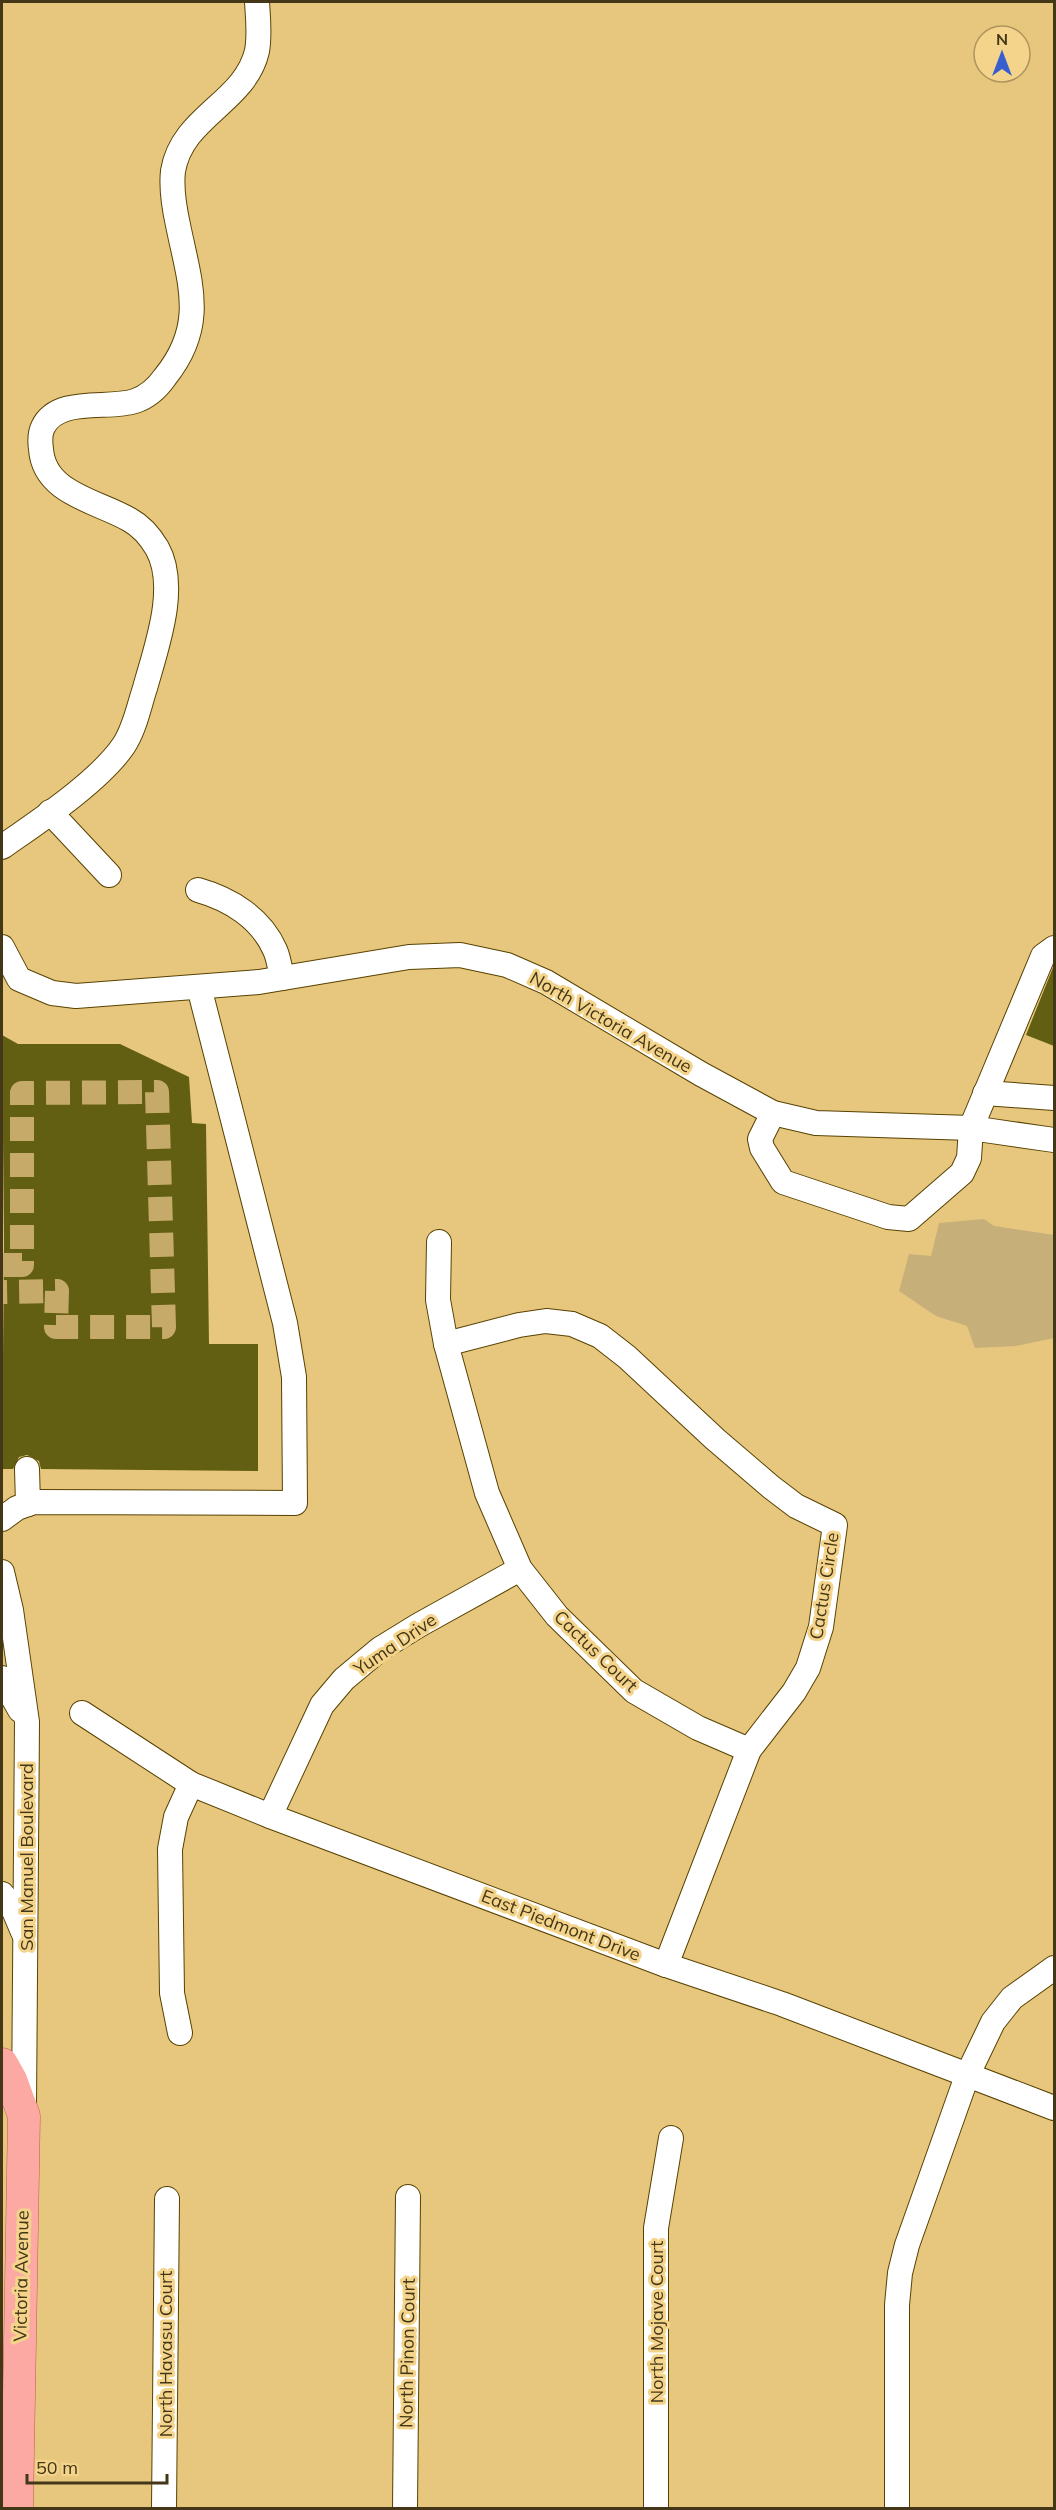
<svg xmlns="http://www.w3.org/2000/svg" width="1056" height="2510" viewBox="0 0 1056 2510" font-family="Mulish,sans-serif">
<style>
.green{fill:#c7af79}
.building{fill:#625f12}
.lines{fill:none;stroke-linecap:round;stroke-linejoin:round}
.minor-tunnel{stroke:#c6aa6a;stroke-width:24;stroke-dasharray:24 12;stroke-linecap:butt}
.minor-casing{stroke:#584202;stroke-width:26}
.major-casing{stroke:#bb5c4b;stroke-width:33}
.minor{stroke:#fff;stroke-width:24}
.major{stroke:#fda9a3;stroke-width:32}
.labels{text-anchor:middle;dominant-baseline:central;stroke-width:6;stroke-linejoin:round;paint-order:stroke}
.street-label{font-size:18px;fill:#443718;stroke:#f4d48b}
</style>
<rect width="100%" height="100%" fill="#e7c77e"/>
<!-- green -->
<path class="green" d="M984 1219 994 1226 1054 1235V1338L1016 1346 975 1348 967 1326 936 1316 899 1291 909 1254 931 1256 939 1223Z"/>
<!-- building -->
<g class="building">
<path d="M1054 965V1046L1026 1035Z"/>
<path d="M2 1035 18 1044H120L189 1077 192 1123 206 1124 209 1344H258V1471L41 1469 39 1461 27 1455 19 1457 13 1469H2L4 1243Z"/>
</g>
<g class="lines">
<!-- minor-tunnel -->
<path class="minor-tunnel" d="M2 1265H22V1093L157 1092 164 1327H56L57 1291 2 1292"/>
<!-- minor casing -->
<g class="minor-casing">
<g id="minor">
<path d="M50 812 109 875"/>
<path d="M2 847C38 822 100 781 124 745 135 728 139 706 145 688 156 648 179 587 157 548 151 538 141 526 130 520 98 501 44 494 41 449 40 442 40 433 43 427 58 396 108 410 135 401 147 397 158 387 165 377 207 325 190 284 178 225 174 207 171 189 173 171 182 116 245 103 257 51 260 35 258 18 257 2"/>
<path d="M198 890C230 899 261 918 275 950 279 959 280 969 282 978"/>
<path d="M2 947 19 979 52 993 76 996 259 982 409 957 460 955 507 965 546 982 701 1074 773 1113 816 1123 971 1128 1054 1140"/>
<path d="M985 1093 1054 1098"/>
<path d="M773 1113 760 1139 762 1148 783 1182 888 1217 909 1219 962 1173 969 1158 971 1128 1043 956 1054 948"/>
<path d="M439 1242 438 1300 446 1344 487 1493 520 1569 557 1616 634 1691 698 1728 749 1750"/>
<path d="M446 1344 519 1325 546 1321 572 1324 600 1336 627 1357 715 1439 771 1487 796 1506 835 1525 821 1627 808 1668 794 1692 749 1750 666 1965"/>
<path d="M27 1469 28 1504"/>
<path d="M2 1519 17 1508 34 1502 295 1503 294 1377 285 1323 199 987"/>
<path d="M2 1572 11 1610 27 1722 24 2105"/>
<path d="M2 1678 20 1710"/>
<path d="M82 1713 191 1784 270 1816 666 1965 782 2004 1054 2108"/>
<path d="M270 1816 322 1705 344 1679 380 1649 419 1625 520 1569"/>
<path d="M2 1894 12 1906 23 1932"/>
<path d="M180 2033 172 1993 170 1849 176 1817 191 1784"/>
<path d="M164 2508 167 2199"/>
<path d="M405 2508 408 2197"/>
<path d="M656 2508V2228L671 2138"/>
<path d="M897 2508V2305L900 2273 907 2245 967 2076 993 2022 1012 1998 1054 1968"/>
</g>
</g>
<!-- major casing -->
<g class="major-casing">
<path id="major" d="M2 2064 11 2080 24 2116 17 2508"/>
</g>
<!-- minor -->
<use href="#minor" class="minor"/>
<!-- major -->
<use href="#major" class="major"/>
</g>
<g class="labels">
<!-- street labels -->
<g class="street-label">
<text transform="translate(611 1022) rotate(30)">North Victoria Avenue</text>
<text transform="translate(824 1586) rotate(-81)">Cactus Circle</text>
<text transform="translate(395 1644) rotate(-34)">Yuma Drive</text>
<text transform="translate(596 1651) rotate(44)">Cactus Court</text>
<text transform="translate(26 1857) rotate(-90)">San Manuel Boulevard</text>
<text transform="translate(561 1925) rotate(21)">East Piedmont Drive</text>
<text transform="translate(21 2276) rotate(-89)">Victoria Avenue</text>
<text transform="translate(656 2322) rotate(-90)">North Mojave Court</text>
<text transform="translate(407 2353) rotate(-89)">North Pinon Court</text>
<text transform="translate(165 2354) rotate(-90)">North Havasu Court</text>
</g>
</g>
<!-- border -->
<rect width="1056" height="2510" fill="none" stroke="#443718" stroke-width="6"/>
<!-- north arrow -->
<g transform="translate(1002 54)"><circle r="28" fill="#f4d48b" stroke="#ae955d" stroke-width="1.5"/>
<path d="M0-4.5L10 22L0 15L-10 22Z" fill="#395ecf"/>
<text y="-9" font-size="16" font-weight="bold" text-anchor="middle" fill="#443718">N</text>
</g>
<!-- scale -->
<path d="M27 2474v9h140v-9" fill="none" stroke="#443718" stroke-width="3"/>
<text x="36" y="2474" font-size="18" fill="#443718" stroke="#f4d48b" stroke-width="4.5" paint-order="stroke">50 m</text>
</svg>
